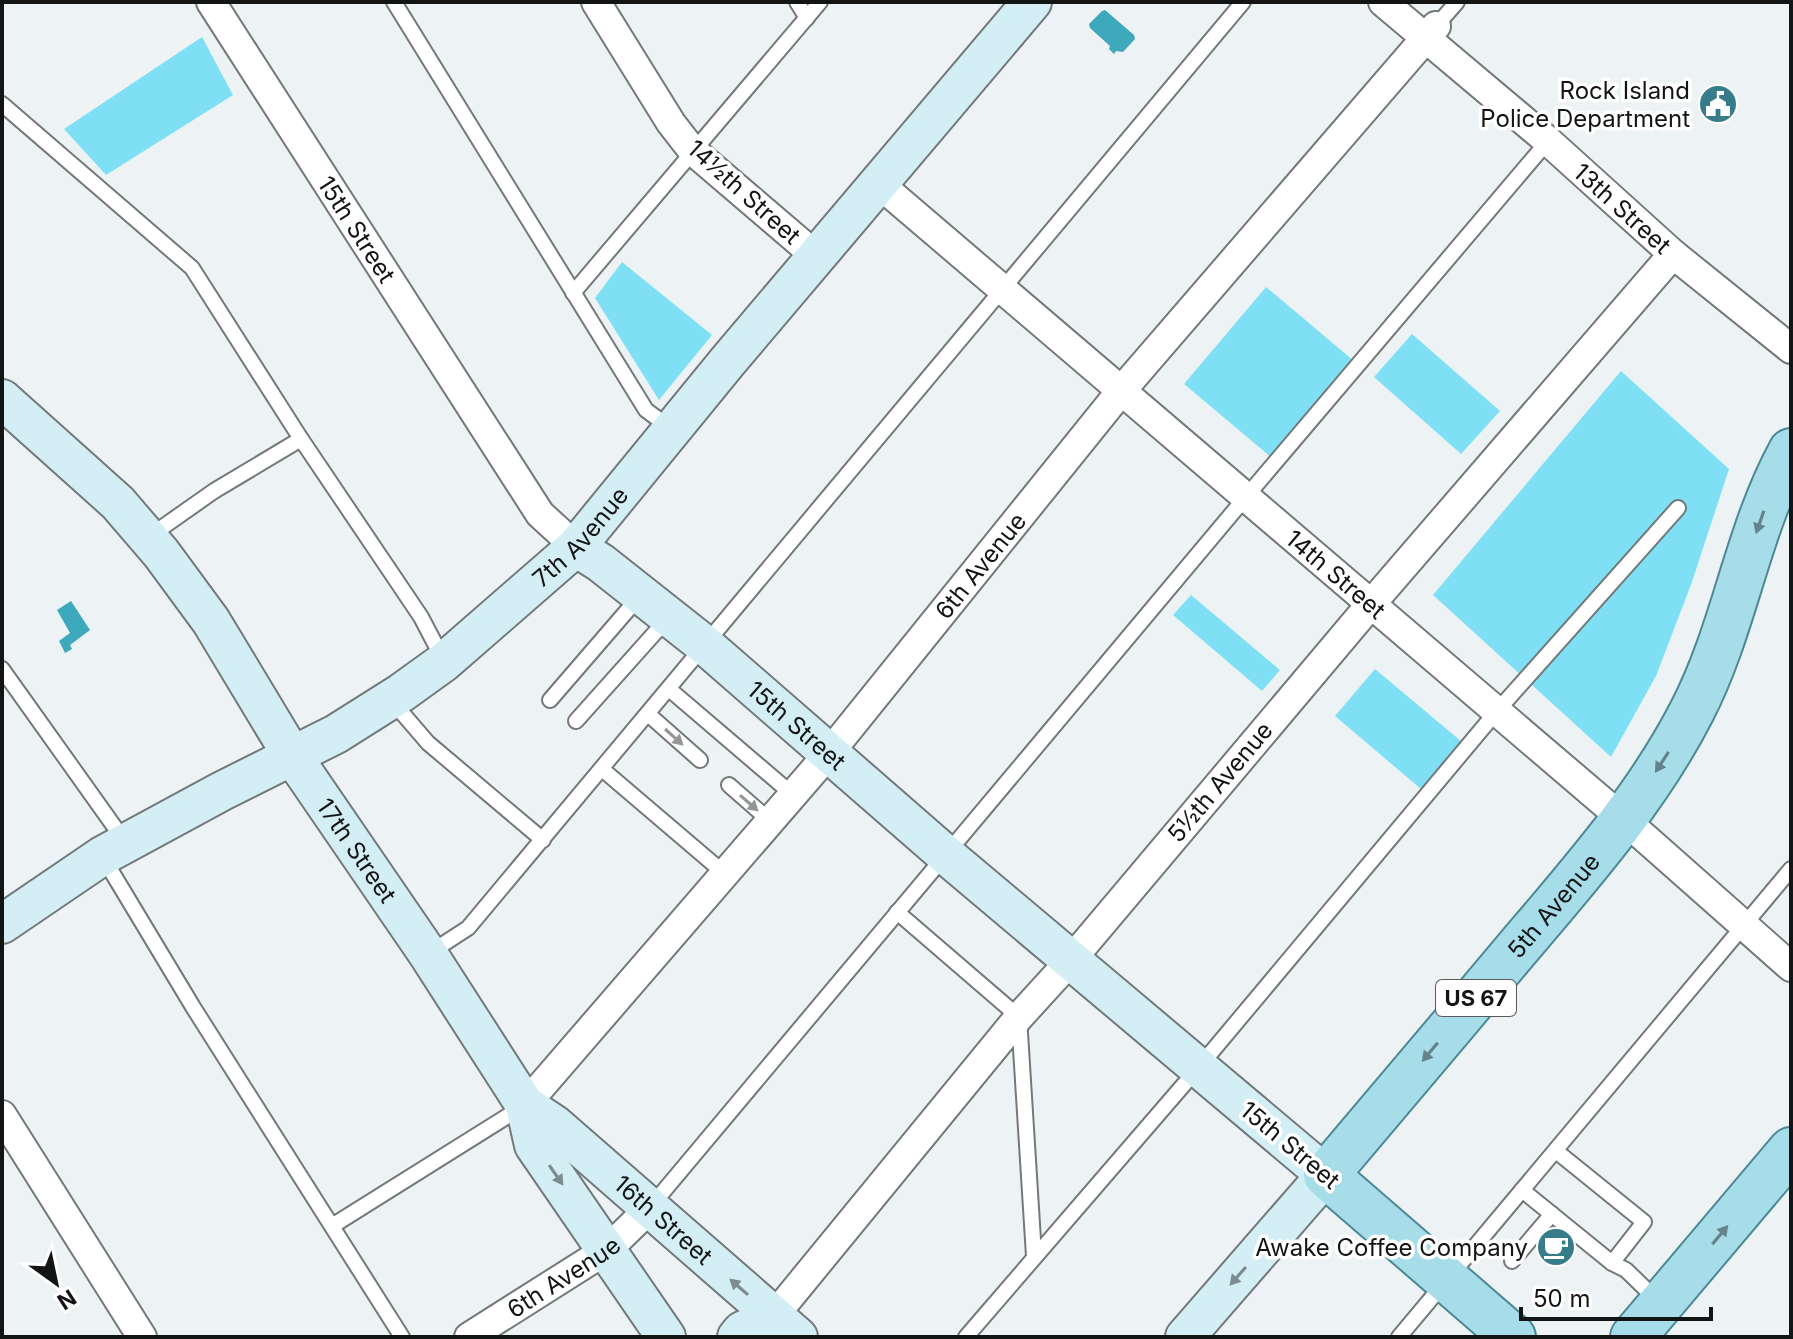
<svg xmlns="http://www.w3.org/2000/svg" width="1793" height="1339" viewBox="0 0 1793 1339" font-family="Inter,sans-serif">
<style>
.green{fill:#7fe0f5}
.water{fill:#3ea8bd}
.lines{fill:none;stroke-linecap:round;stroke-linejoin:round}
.lane-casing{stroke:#737879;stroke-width:18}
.street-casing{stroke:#737879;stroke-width:32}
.secondary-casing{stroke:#737879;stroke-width:42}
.primary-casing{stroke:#4c8895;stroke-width:48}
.lane{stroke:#fff;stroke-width:14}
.street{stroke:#fff;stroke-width:28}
.secondary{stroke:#d3eef4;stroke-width:38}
.primary{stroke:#a6dde9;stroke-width:44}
.oneway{fill:#64838a}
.oneway2{fill:#959696}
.oneway3{fill:#7d8c90}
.labels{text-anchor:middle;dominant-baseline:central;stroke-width:7;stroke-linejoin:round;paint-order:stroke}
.shield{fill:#fff;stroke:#5a5b5b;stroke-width:2}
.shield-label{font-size:22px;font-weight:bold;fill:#131515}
.poi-label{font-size:24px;fill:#131515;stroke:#fff;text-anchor:end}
.street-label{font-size:24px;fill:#131515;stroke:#fff}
</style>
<rect width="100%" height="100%" fill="#edf3f4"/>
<!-- green -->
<g class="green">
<path d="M202 37 233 95 106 175 64 129Z"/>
<path d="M622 262 712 335 659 400 595 298Z"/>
<path d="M1266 287 1354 361 1272 458 1184 384Z"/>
<path d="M1412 334 1500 411 1461 454 1374 377Z"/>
<path d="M1621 371 1729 469 1692 582 1656 676 1611 757 1433 595Z"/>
<path d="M1191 595 1280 670 1262 691 1173 615Z"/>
<path d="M1375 669 1462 742 1421 789 1335 716Z"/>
</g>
<!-- water -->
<g class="water">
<path d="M1105 10 1134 35 1135 39 1123 52 1116 51 1114 54 1109 49 1110 46 1090 28 1089 24 1102 11Z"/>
<path d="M71 601 90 630 70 645 72 649 65 653 59 641 70 633 57 610Z"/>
</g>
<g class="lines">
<!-- lane casing -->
<g class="lane-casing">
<g id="lane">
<path d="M394 2 646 410 670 428"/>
<path d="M797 2 807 18"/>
<path d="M1436 26 1457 2"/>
<path d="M2 104 192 268 301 439 421 617 443 659"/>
<path d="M573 293 820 2"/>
<path d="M150 536 214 491 301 439"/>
<path d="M2 669 126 843"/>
<path d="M669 689 792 794"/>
<path d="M391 700 428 743 543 840"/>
<path d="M550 700 639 597"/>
<path d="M648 714 700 760"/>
<path d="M576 721 669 617"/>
<path d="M602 769 724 873"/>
<path d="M729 785 769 820"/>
<path d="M104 859 193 1007 402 1337"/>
<path d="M897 912 1019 1017 1034 1256"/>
<path d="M428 954 468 928C727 620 983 309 1243 2"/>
<path d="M1556 1151 1644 1222 1612 1263"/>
<path d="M1522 1190 1612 1263 1626 1270 1658 1301"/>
<path d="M652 1205 1245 498 1548 141"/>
<path d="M332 1226 522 1107"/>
<path d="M1512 1261 1552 1214"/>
<path d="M966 1337 1199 1067 1497 711 1678 508"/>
<path d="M1399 1337 1791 869"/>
</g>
</g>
<!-- street casing -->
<g class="street-casing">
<g id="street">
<path id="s1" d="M211 2 540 514 576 547"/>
<path d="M596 2 671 123 692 150 817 257"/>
<path id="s2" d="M1383 2 1548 141 1673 254 1791 349"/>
<path id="s3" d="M878 183 1644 837 1791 967"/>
<path id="s4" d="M525 1105 830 752 1121 391 1436 26"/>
<path d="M2 1115 142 1337"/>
<path d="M774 1316 1019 1017 1071 960 1371 604 1673 254"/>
<path id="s5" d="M469 1337 608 1249 649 1209"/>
</g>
</g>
<!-- secondary casing -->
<g class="secondary-casing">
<g id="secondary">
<path id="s6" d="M2 399 118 503 161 553 211 621 293 757 428 954 525 1105 534 1145 666 1337"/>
<path id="s7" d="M576 547 601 563 706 646 946 855 1326 1175 1185 1337"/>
<path id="s8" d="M2 924 102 856 222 791 336 734 401 693 444 662 576 547 728 361 1032 2"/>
<path id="s9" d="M525 1105 555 1125 798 1337"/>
<path d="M737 1337 742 1331 774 1316"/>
</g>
</g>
<!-- primary casing -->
<g class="primary-casing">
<g id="primary">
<path id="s10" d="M1513 1337 1326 1175C1391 1099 1456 1021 1521 944 1583 871 1648 797 1692 711 1735 628 1746 533 1791 451"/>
<path d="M1633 1337 1791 1150"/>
</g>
</g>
<!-- lane -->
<use href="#lane" class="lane"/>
<!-- street -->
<use href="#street" class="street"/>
<!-- secondary -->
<use href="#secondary" class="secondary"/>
<!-- primary -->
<use href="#primary" class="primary"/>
</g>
<!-- one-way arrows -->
<defs><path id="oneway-solid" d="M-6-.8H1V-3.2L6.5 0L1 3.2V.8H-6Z" transform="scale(2)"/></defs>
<g class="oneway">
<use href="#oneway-solid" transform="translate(1760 522) rotate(109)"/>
<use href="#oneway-solid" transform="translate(1662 762) rotate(123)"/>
<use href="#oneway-solid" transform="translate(1430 1052) rotate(130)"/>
<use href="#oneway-solid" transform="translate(1720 1235) rotate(-50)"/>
</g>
<g class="oneway2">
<use href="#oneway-solid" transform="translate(674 737) rotate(42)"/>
<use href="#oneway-solid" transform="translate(749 803) rotate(41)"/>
</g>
<g class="oneway3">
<use href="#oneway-solid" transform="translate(556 1175) rotate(55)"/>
<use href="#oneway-solid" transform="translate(1238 1276) rotate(131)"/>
<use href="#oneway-solid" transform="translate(739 1287) rotate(-139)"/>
</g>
<!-- icons -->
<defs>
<g id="civic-disc" transform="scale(2)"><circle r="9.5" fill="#377c8a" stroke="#fff"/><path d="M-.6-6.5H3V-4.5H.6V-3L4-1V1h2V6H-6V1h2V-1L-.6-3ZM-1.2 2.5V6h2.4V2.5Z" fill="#fff"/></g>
<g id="cafe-disc" transform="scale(2)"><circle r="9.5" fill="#377c8a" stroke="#fff"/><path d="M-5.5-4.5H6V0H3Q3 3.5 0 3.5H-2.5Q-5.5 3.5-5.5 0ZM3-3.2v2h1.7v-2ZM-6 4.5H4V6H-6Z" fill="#fff"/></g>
</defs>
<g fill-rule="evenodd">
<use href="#civic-disc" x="1718" y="104"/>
<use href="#cafe-disc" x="1556" y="1247"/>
</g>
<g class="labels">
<!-- shield labels -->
<rect class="shield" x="1436" y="980" width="80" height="36" rx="6"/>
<g class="shield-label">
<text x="1476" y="998">US 67</text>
</g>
<!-- poi labels -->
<g class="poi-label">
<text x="1690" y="90">Rock Island<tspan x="1690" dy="28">Police Department</tspan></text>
<text x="1528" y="1247">Awake Coffee Company</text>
</g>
<!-- street labels -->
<g class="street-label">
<text transform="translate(744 192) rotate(42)">14½th Street</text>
<text stroke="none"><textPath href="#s2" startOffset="316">13th Street</textPath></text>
<text stroke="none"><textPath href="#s1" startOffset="270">15th Street</textPath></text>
<text stroke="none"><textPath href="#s8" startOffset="700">7th Avenue</textPath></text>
<text stroke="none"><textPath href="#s4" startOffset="706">6th Avenue</textPath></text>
<text stroke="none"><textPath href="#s3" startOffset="602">14th Street</textPath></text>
<text stroke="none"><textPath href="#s7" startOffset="284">15th Street</textPath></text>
<text transform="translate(1220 782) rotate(-50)">5½th Avenue</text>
<text stroke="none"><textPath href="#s6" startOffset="578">17th Street</textPath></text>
<text stroke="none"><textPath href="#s10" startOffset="600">5th Avenue</textPath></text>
<text transform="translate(1290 1145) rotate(40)">15th Street</text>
<text stroke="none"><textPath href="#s9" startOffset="180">16th Street</textPath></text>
<text stroke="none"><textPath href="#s5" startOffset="112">6th Avenue</textPath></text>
</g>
</g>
<!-- border -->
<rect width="1793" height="1339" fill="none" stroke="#131515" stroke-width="8"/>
<!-- north arrow -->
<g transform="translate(56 1283) rotate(147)" stroke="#ffffff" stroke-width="6" paint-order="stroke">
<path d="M0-6L14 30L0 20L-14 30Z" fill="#131515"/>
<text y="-12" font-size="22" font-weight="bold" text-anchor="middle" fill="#131515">N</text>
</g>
<!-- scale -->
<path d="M1521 1307v12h190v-12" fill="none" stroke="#131515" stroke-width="4"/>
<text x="1533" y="1307" font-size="24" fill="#131515" stroke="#ffffff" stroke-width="6" paint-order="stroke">50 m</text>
</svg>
